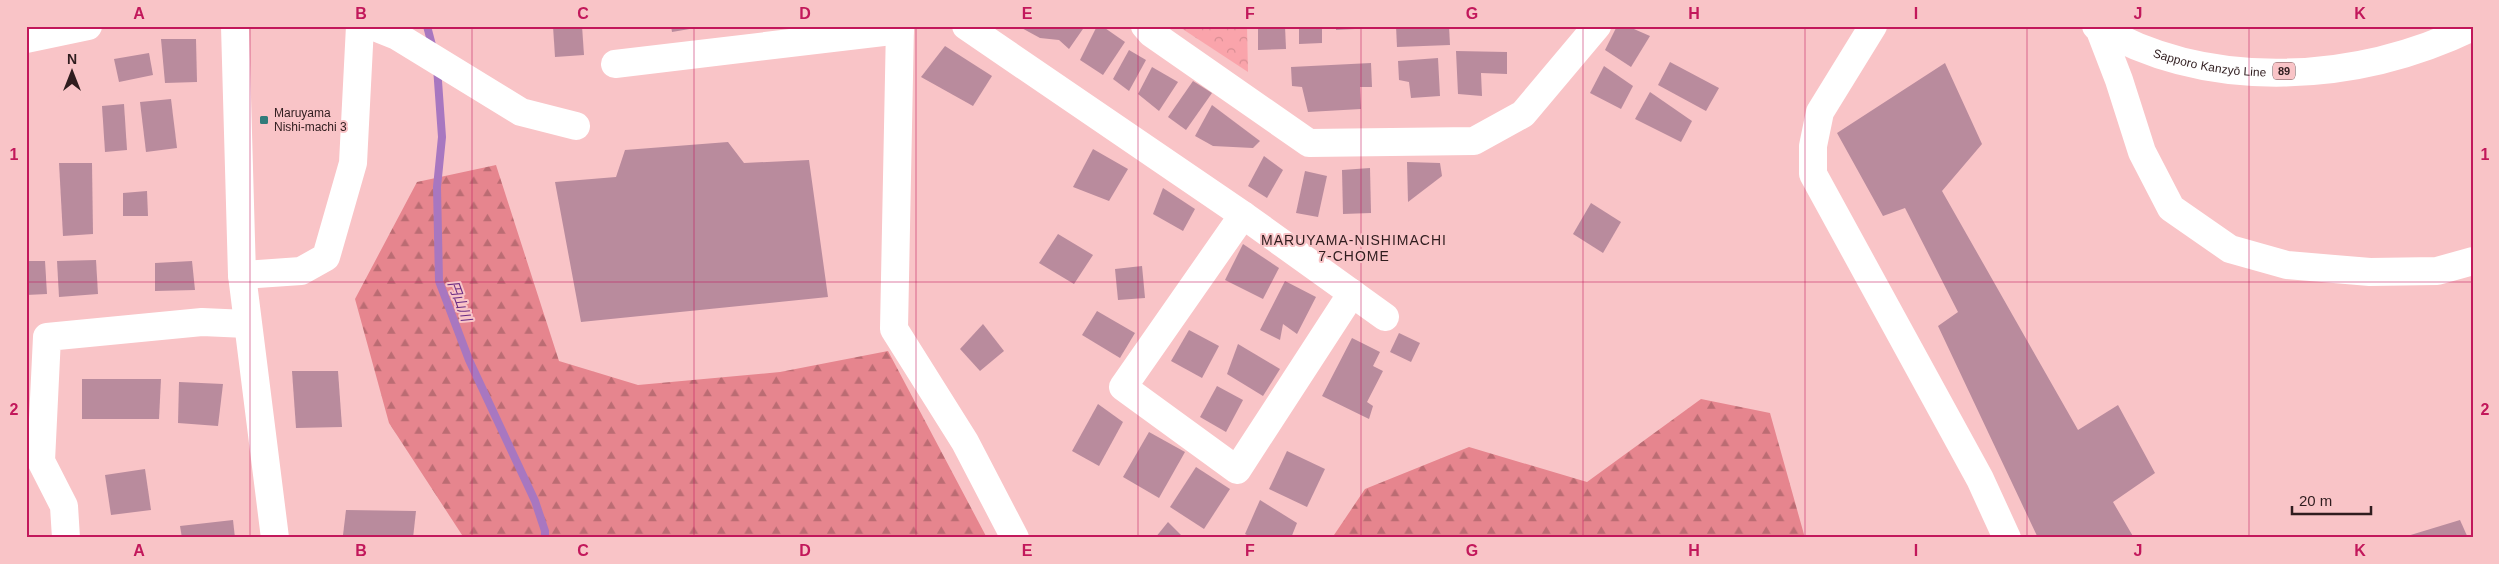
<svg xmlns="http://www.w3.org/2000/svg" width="2499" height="564" viewBox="0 0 2499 564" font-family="Helvetica,'Noto Sans JP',sans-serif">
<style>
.forest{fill:url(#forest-firs)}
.park{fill:url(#park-crowns)}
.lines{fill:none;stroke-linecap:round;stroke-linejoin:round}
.stream{stroke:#a877c0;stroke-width:8}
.building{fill:#b98b9d}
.minor{stroke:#fff;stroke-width:28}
.major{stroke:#fff;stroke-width:28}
.grid{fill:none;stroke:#c2185b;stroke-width:1;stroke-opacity:0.55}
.poi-dot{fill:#317b7a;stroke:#f9c4c7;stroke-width:2}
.labels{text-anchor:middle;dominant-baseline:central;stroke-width:4;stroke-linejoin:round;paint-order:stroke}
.shield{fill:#f9c4c7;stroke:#6c4f51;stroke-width:1}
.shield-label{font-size:11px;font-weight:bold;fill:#301d1f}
.street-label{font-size:12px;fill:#301d1f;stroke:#f9c4c7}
.poi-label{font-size:12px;fill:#301d1f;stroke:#f9c4c7;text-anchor:start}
.neighbourhood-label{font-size:14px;letter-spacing:1px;fill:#301d1f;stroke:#f9c4c7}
.water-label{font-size:14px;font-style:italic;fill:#6a2c84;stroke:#f9c4c7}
.neatline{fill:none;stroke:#c2185b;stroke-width:2}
.grid-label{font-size:16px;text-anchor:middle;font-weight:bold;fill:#c2185b}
</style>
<defs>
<pattern id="forest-firs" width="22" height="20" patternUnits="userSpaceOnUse" patternTransform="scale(1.25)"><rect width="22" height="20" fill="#e6858e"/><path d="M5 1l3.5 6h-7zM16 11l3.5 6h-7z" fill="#bb6c73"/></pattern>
<pattern id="park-crowns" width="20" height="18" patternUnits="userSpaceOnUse" patternTransform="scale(1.25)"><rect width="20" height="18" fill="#faa4ab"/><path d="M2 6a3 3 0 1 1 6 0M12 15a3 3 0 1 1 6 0" fill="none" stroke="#d78d93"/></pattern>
</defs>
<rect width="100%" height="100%" fill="#f9c4c7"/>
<!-- forest -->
<g class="forest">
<path d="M496 165 559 361 638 385 780 372 888 351 987 538H464L389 423 355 299 417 182Z"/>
<path d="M1701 399 1770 413 1805 538H1332L1365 489 1469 447 1587 482Z"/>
</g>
<!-- park -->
<path class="park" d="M1178 26H1247L1248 72Z"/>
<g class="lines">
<!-- stream -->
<g class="stream">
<path d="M427 26 433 49"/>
<path d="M437 67 442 137 437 187 439 281 469 360 535 501 545 531V538"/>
</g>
</g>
<!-- building -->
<g class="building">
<path d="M553 26H582L584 55 555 57Z"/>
<path d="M671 26H701V27L672 32Z"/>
<path d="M1018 26H1085L1069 49 1059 40 1040 38Z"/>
<path d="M1097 26H1102L1125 42 1103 75 1080 60Z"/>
<path d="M1258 26H1285L1286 49 1258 50Z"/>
<path d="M1299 26H1322V43L1299 44Z"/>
<path d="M1336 26H1374V28L1336 30Z"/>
<path d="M1396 26H1449L1450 45 1397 47Z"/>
<path d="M1617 26H1627L1650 36 1631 67 1605 50Z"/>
<path d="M161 39H196L197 82 165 83Z"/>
<path d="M945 46 992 76 973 106 921 77Z"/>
<path d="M1129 50 1146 60 1129 91 1113 79Z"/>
<path d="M1456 51 1507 52V74L1481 73 1482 96 1458 94Z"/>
<path d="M149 53 153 75 119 82 114 59Z"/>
<path d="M1438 58 1440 96 1411 98 1409 82 1399 80 1398 61Z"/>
<path d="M1670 62 1719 88 1706 111 1658 85Z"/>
<path d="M1371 63 1372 87H1360L1361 109 1308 112 1302 87 1292 86 1291 67Z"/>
<path d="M1945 63 1982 144 1942 191 2078 430 2118 405 2155 473 2113 502 2134 538H2038L1938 326 1958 312 1905 208 1883 216 1837 133Z"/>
<path d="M1604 66 1633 86 1621 109 1590 93Z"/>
<path d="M1152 67 1178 82 1159 111 1138 94Z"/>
<path d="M1193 81 1212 93 1186 130 1168 117Z"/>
<path d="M1650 92 1692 121 1681 142 1635 119Z"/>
<path d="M171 99 177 148 146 152 140 102Z"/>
<path d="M124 104 127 150 105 152 102 106Z"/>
<path d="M1212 105 1260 141 1253 148 1213 146 1195 136Z"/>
<path d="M728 142 744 163 809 160 828 297 581 322 555 182 616 177 625 150Z"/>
<path d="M1093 149 1128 169 1109 201 1073 187Z"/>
<path d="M1264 156 1283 170 1267 198 1248 186Z"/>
<path d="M1407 162 1440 163 1442 176 1408 202Z"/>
<path d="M59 163H92L93 234 63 236Z"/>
<path d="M1370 168 1371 213 1343 214 1342 170Z"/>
<path d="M1305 171 1327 176 1318 217 1296 213Z"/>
<path d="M1163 188 1195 209 1183 231 1153 214Z"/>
<path d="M147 191 148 216H123V193Z"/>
<path d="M1591 203 1621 222 1603 253 1573 234Z"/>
<path d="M1058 234 1093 255 1074 284 1039 263Z"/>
<path d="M1243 244 1279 268 1263 299 1225 280Z"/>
<path d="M96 260 98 294 59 297 57 261Z"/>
<path d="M26 261H45L47 294 26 295Z"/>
<path d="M192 261 195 290 155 291V263Z"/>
<path d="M1142 266 1145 298 1118 300 1115 269Z"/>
<path d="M1285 281 1316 297 1297 334 1283 324 1280 340 1260 330Z"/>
<path d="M1097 311 1135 333 1120 358 1082 335Z"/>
<path d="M983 324 1004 351 980 371 960 349Z"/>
<path d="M1189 330 1219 346 1202 378 1171 361Z"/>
<path d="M1399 333 1420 343 1411 362 1390 352Z"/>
<path d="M1352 338 1380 352 1373 366 1383 371 1367 402 1373 406 1369 419 1322 396Z"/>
<path d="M1238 344 1280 369 1263 396 1227 374Z"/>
<path d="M292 371H338L342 427 296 428Z"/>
<path d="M82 379H161L159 419H82Z"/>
<path d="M179 382 223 384 218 426 178 423Z"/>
<path d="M1217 386 1243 400 1226 432 1200 417Z"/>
<path d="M1098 404 1123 422 1099 466 1072 451Z"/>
<path d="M1149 432 1185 452 1159 498 1123 477Z"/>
<path d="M1287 451 1325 469 1307 507 1269 489Z"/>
<path d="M1196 467 1230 489 1204 529 1170 507Z"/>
<path d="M145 469 151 510 111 515 105 475Z"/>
<path d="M1260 500 1297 523 1291 538H1253L1245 534Z"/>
<path d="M346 510 416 511 413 538 343 535Z"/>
<path d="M233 520 235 538H182L180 526Z"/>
<path d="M2460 520 2468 538H2404V537Z"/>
<path d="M1168 522 1184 538H1155Z"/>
</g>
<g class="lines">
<!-- minor -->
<g class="minor">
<path d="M235 26 242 275 275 538"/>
<path d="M372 26 397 36 521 112 576 126"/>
<path d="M900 26 894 329 965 442 1015 538"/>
<path d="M966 26 1243 215 1385 317"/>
<path d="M1145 26 1151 33 1309 143 1474 141 1523 114 1597 26"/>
<path d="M1873 26 1820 112 1813 146V174L1980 479 2007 538"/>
<path d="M2099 28 2119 80 2142 152 2171 208 2230 249 2287 265 2370 272 2437 271 2473 261"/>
<path d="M26 39 88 26"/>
<path d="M615 64 900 30"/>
<path d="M1243 215 1123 387 1237 470 1352 293"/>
<path d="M242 275 301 271 326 257 353 163 360 26"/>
<path d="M66 538 64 506 41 461 47 337 202 322 247 324"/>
</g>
<!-- major -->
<path class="major" id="s1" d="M2096 26C2210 93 2357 83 2473 27"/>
</g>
<!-- grid -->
<path class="grid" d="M250 26V538M472 26V538M694 26V538M916 26V538M1138 26V538M1361 26V538M1583 26V538M1805 26V538M2027 26V538M2249 26V538M26 282H2473"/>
<!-- markers -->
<rect class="poi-dot" x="259" y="115" width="10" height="10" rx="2.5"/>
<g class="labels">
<!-- shield labels -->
<rect class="shield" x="2273" y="62.5" width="22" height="17" rx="4"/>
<g class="shield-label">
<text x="2284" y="71">89</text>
</g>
<!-- street labels -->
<g class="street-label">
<text stroke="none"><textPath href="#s1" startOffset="121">Sapporo Kanzyō Line</textPath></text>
</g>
<!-- poi labels -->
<g class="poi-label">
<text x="274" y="113">Maruyama<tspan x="274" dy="14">Nishi-machi 3</tspan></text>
</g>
<!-- neighbourhood labels -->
<g class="neighbourhood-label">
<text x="1354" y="240">MARUYAMA-NISHIMACHI<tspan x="1354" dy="16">7-CHOME</tspan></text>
</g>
<!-- water labels -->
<g class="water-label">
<text transform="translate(460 301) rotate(70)">円山川</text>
</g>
</g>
<!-- border -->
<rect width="2499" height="564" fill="none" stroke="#f9c4c7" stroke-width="55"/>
<!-- north arrow -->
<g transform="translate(72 72)" stroke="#f9c4c7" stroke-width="4" paint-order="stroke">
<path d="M0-4L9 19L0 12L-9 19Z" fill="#301d1f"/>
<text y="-8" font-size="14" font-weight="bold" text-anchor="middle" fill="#301d1f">N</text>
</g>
<!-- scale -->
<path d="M2292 506v8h79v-8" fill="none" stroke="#301d1f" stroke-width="2.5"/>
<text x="2299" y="506" font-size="15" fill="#301d1f" stroke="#f9c4c7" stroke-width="4" paint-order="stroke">20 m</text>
<rect x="28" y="28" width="2444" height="508" class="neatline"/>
<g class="grid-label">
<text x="139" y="19">A</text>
<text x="361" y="19">B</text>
<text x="583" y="19">C</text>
<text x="805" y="19">D</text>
<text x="1027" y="19">E</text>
<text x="1250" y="19">F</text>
<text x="1472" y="19">G</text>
<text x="1694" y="19">H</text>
<text x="1916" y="19">I</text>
<text x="2138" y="19">J</text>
<text x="2360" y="19">K</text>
<text x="14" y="160">1</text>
<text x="2485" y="160">1</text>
<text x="14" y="415">2</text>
<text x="2485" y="415">2</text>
<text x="139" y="556">A</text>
<text x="361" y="556">B</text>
<text x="583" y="556">C</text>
<text x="805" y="556">D</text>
<text x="1027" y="556">E</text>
<text x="1250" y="556">F</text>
<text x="1472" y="556">G</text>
<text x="1694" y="556">H</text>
<text x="1916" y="556">I</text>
<text x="2138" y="556">J</text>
<text x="2360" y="556">K</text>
</g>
</svg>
